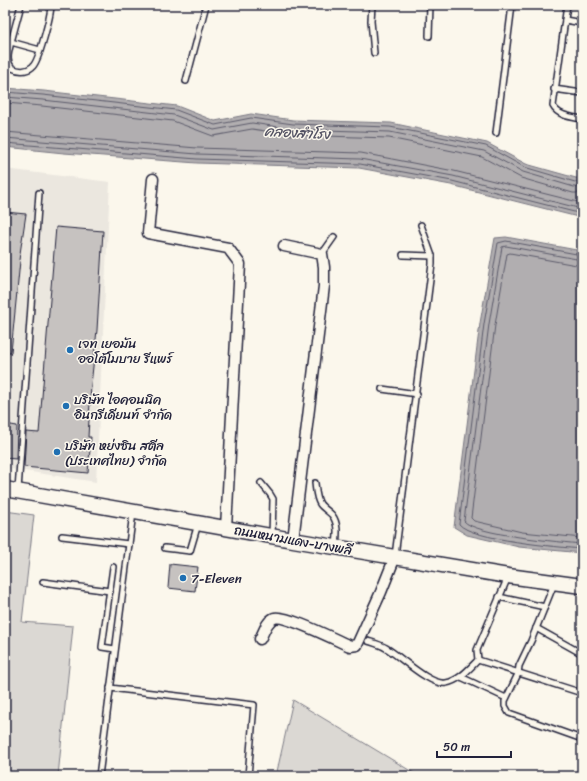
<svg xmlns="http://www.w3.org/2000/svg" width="587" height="781" viewBox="0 0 587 781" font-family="Sriracha,'Playpen Sans Thai',sans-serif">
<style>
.built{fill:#ebe7df}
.green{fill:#dbd8d3;stroke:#7e7d87}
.water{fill:#b1aeb0;stroke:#787681}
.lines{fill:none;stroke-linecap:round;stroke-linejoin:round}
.shore{stroke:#5b5a6a;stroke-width:1}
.building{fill:#c6c2c0;stroke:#22223b}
.service-casing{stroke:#22223b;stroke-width:8}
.minor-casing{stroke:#22223b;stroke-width:13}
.secondary-casing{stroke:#22223b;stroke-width:17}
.service{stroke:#fbf7ec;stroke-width:5}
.minor{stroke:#fbf7ec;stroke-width:10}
.secondary{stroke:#fbf7ec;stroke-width:14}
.poi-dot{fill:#1f6fb2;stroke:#fbf7ec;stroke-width:1.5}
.labels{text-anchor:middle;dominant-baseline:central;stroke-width:3;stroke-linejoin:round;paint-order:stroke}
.poi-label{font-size:13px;fill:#22223b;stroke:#fbf7ec;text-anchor:start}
.street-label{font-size:13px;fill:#22223b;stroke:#fbf7ec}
.water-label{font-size:14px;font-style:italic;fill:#545364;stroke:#fbf7ec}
</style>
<rect width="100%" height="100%" fill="#fbf7ec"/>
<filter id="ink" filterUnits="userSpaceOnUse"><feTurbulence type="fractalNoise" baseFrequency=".025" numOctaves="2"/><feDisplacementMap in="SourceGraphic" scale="8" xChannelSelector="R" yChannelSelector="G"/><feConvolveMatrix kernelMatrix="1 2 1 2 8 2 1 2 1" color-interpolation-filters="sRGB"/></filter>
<g filter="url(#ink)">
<!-- built -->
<path class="built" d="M5 169 110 182 96 482 5 468Z"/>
<!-- green -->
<g class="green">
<path d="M5 511 34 515 22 622 73 626 58 776H5Z"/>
<path d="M293 700 419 776H276Z"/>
</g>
<!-- water -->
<g class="water">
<path d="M5 88 44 91 177 106 215 121 251 114 293 120 391 123 487 143 526 164 576 178H582V218L451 185 359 168 197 163 64 153 5 147Z"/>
<path d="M506 237 582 251V553L519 547 467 535 454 527 480 323 495 238Z"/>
</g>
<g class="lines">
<!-- shore -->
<g class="shore">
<path d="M5 92 43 95 176 110 215 125 251 118 293 124 390 127 486 146 524 167 575 182H582"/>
<path d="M5 97 43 100 174 115 214 130 252 123 292 129 390 132 484 151 523 172 574 187H582"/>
<path d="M5 103 42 106 173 121 213 136 252 129 292 135 389 138 482 157 521 178 573 193H582"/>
<path d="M5 132 197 148 361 153 454 171 582 203"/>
<path d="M5 138 197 154 360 159 453 176 582 209"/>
<path d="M5 143 197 159 360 164 452 181 582 214"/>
<path d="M582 255 506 241 498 243 484 324 459 524C472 540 558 547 582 549"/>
<path d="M582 260 506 246 502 247 489 324 464 521C475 535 561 542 582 544"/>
<path d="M582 266 510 253 507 254 495 325 471 518 474 521 522 532 582 538"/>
</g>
</g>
<!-- building -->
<g class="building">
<path d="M5 212 26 214 19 260 20 261 11 352H5Z"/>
<path d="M56 227 103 231 97 330 91 385 88 437H91L88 473 24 467 26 432 39 433Z"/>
<path d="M5 424 17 426 16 459 5 458Z"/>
<path d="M170 564 198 567 195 591 168 588Z"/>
</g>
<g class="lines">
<!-- service casing -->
<g class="service-casing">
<g id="service">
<path d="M21 5 11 42 40 50"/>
<path d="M372 5 371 21 374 53"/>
<path d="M567 5 553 106C558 116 572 117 582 119"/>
<path d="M565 20 582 23"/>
<path d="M429 36 430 5"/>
<path d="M11 42C9 51 5 60 12 68 18 71 26 72 32 67 39 62 51 14 51 5"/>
<path d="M186 81 206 5"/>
<path d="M554 89 582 93"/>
<path d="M496 133 512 5"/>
<path d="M322 254 334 237"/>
<path d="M403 255 432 256"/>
<path d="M382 389 417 394"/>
<path d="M261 483 270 494 273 499 272 536"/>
<path d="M315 483C316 490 316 498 320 504 323 508 328 511 332 515 339 524 337 536 336 546"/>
<path d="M18 490 39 193"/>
<path d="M62 536 129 544"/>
<path d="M165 548 190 551 198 524"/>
<path d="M395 556 432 264V256L421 225"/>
<path d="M113 567 102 647 115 649"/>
<path d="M43 582 110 591"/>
<path d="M554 584 531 641 519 666 518 674 505 701V706L509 713 582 739"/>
<path d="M499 597 545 607"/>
<path d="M536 628 579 652"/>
<path d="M368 641C374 643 381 645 386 648 400 656 430 686 446 683 459 681 469 669 478 660L477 650 508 577"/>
<path d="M478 660 582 693"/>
<path d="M461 677 506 698"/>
<path d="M110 688 254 705 248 776"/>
<path d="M99 776 133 513"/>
</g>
</g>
<!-- minor casing -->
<g class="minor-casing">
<g id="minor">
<path d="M153 179 148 233 228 248 240 264 226 528"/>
<path d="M284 246 322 254 324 267V286L293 540"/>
<path d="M260 639C264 632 266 622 274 618 285 614 336 640 350 646L357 645 381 592 395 557"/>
</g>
</g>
<!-- secondary casing -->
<g class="secondary-casing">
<path id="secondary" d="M5 489 293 540 508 576 582 586"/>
</g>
<!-- service -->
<use href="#service" class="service"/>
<!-- minor -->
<use href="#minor" class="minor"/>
<!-- secondary -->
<use href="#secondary" class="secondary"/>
</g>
</g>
<!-- markers -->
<g class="poi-dot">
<circle cx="70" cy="350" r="4"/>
<circle cx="66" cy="406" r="4"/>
<circle cx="57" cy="452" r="4"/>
<circle cx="183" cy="578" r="4"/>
</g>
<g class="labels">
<!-- poi labels -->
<g class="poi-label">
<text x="78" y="343">เจท เยอมัน<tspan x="78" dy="15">ออโต้โมบาย รีแพร์</tspan></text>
<text x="74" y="399">บริษัท ไอคอนนิค<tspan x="74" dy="15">อินกรีเดียนท์ จำกัด</tspan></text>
<text x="65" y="445">บริษัท หย่งซิน สตีล<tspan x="65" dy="15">(ประเทศไทย) จํากัด</tspan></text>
<text x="191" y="578">7-Eleven</text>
</g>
<!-- street labels -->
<g class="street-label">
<text transform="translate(293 540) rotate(10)">ถนนหนามแดง-บางพลี</text>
</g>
<!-- water labels -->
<g class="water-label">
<text transform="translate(297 133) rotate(3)">คลองสำโรง</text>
</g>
</g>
<!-- margin -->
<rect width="587" height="781" fill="none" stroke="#fbf7ec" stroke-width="20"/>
<rect x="10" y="10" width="567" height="761" fill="none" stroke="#22223b" stroke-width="1.5" filter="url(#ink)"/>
<!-- scale -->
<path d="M437 751v6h74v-6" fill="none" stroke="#22223b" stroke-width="2"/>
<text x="443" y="751" font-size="12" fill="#22223b" stroke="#fbf7ec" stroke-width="3" paint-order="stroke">50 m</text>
</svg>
